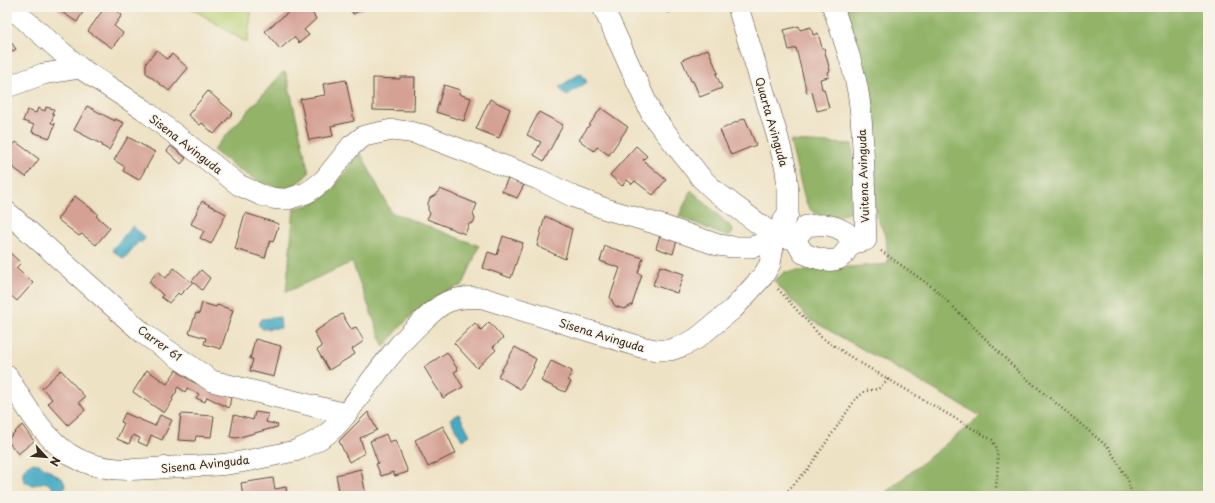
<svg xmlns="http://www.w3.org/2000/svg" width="1215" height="503" viewBox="0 0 1215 503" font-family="'Playpen Sans',sans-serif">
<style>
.green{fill:#b9d176;stroke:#7a7e4a}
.forest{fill:#92b367;stroke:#666e42}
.water{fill:#44aac4;stroke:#406a71}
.building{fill:#d5a195}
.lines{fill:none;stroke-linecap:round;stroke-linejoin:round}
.street-casing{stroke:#564637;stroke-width:22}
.path{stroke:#564637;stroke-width:2.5;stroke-dasharray:1 3;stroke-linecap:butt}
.street{stroke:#fff;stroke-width:21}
.labels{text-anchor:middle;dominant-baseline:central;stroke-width:3;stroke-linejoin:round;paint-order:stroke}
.street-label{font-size:11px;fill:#3b2a1e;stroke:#f7f3e8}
</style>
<rect width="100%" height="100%" fill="#f7f3e8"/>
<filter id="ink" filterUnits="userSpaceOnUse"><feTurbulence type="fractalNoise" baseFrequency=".025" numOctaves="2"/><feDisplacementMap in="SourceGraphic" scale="8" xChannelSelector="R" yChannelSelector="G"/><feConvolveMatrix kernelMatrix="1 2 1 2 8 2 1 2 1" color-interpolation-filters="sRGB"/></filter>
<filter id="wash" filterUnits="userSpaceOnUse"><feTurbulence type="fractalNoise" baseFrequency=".012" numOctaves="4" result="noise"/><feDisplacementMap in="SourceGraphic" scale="16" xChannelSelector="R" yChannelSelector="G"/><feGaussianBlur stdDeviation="0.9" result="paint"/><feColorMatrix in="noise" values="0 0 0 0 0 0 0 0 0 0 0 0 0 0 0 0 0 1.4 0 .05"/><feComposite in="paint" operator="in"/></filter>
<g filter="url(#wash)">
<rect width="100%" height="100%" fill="#eee2c4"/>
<!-- green -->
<path class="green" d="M191 7H252L247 43 191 8Z"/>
<!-- forest -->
<g class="forest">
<path d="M842 7H1208V496H881L981 416 809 319 774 281 785 272 888 264 886 237 878 220 870 188Z"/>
<path d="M283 72 286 73 309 173C303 179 296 185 288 187 265 192 230 163 213 150Z"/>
<path d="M790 141 852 144 859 196 852 210 842 215 831 217H824L815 213 810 209 807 204 804 196Z"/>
<path d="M360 152 391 212 479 246 463 285C429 294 405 320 384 347L352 262 286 292 294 208C324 205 333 189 349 167 352 162 356 156 360 152Z"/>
<path d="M691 190 732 228 733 232 731 235 728 236 720 234 679 216Z"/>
</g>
<!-- water -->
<g class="water">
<path d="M581 73 587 82 566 96 559 87Z"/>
<path d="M132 226 143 235 145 239 142 242H138L124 259 112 250Z"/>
<path d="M280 317 281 328 262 329V327L259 326V322L261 319Z"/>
<path d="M459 414 470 435 462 440 450 419Z"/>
<path d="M32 463 39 464 62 479C68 486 64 492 56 492 53 489 51 485 47 483 42 481 38 485 32 485 19 483 20 467 32 463Z"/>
</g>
<g id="blocks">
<!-- building -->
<g class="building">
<path d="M58 7H86L77 22 57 9Z"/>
<path d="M105 7H110L122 15 114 26 123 33 112 48 88 31Z"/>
<path d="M295 7H310L315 12 313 14 316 19 304 30 309 35 299 43 294 37 280 49 265 31Z"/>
<path d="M350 7H367L353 14Z"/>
<path d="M664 7H678L668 13Z"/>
<path d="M799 26 800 30 811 27 813 35 818 33 822 48H824L830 71 828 72 829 77 820 79 822 89H824L829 108 817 111 812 92 807 93 796 48 789 50 784 30Z"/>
<path d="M8 38 16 49 7 55V39Z"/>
<path d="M708 49 718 73 716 74 722 88 700 97 693 81H691L682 60Z"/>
<path d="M157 50 167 59 172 54 188 68 169 91 146 73V63Z"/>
<path d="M400 77H415L414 111 373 110V78L400 79Z"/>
<path d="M346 80 354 121 331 126 333 136 309 140 300 99 325 95 323 84Z"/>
<path d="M444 85 460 90 459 94 471 98 464 121 436 112Z"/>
<path d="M208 91 233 113 214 134 202 123 200 125 188 115Z"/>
<path d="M490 99 510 109 499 138 476 129Z"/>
<path d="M87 106 115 121V119L124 123 109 150 102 146 103 145 74 130Z"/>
<path d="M46 107 54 109 52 113 54 114 51 123 55 124 50 138 32 132 34 125 23 121 27 110 36 113 38 108 45 111Z"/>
<path d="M601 108 628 127 609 155 597 147 594 151 579 140Z"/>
<path d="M539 112 563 125 544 161 534 155 541 142 527 135Z"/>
<path d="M745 118 756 145 731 155 720 130Z"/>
<path d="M128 137 155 152 139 180 123 171 125 167 114 160Z"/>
<path d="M16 142 39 159 26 177 7 163V154Z"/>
<path d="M171 146 186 158 181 164 167 151Z"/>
<path d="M636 146 647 156 643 160 666 180 653 195 635 181 632 184 627 180 622 186 610 175Z"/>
<path d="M508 178 524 185 517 198 502 191Z"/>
<path d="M440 189 477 204 473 214 475 219 473 223 469 224 465 234 427 219 430 213 428 210V203L430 198 437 194Z"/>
<path d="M75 196 98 214 96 216 110 228 96 245 82 234 79 236 57 219Z"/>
<path d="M202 201 226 214 211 244 200 238 204 231 191 224Z"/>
<path d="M245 213 279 224 273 242 270 241 265 258 235 249Z"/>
<path d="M545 216 572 229 565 259 537 246Z"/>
<path d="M660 235 677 240 673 254 656 248Z"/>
<path d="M503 236 523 243 511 278 483 268 488 252 497 255Z"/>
<path d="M605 246 643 258 638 273 642 275 632 305 624 309 615 306 610 297 620 268 600 261Z"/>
<path d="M7 250 21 263 16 268 33 283 17 301 7 292Z"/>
<path d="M660 266 684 274 677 293 653 285Z"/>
<path d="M174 268 192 283 180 295 178 293 169 303 161 297 163 295 149 282 158 271 166 278Z"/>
<path d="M201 270 210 278 202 290 192 281Z"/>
<path d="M202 303 216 307 217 305 233 310 221 349 204 344 206 338 189 333 196 313 199 314Z"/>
<path d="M342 314 351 329 356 327 364 341 352 349 355 354 329 370 317 350 322 347 314 332Z"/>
<path d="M489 322 503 338 493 347 496 350 477 368 454 343 475 323 481 330Z"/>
<path d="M255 339 281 346 274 377 250 371 253 359H250Z"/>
<path d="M515 347 536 359 533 366 534 367 520 389 498 376Z"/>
<path d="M447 352 458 370 454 372 463 387 443 398 424 367Z"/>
<path d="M551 361 572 371 568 380 571 382 565 392 541 381Z"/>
<path d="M61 370 85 397 79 402 85 410 68 425 48 403 52 399 42 388Z"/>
<path d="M147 370 167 384 176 370 191 381 211 390 231 397 229 408 207 397 205 402 196 398 199 394 187 388 185 392 178 387 176 390 177 391 172 399 173 400 164 413 133 392Z"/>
<path d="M255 412 268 414 266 422 278 425 277 427 236 438 230 437 234 415 253 420Z"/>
<path d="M368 412 377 430 360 438 365 453 349 462 339 441Z"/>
<path d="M125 413 155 426 160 415 172 420 162 440 151 435 147 446 138 442 140 438 133 435 129 444 117 439 124 423 121 422Z"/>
<path d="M181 414 214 416 211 437 196 436 195 441 178 440Z"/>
<path d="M22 425 34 441 18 454 7 440Z"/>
<path d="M443 426 456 453 428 467 415 440Z"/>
<path d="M386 434 389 442 395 440 408 472 395 476 393 472 381 476 376 464 378 463 370 441Z"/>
<path d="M361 469 366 496H340L336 475Z"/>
<path d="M273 478 275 489 286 487 287 496H243L241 483Z"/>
</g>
</g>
</g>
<g filter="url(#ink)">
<use href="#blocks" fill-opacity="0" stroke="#564637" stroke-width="1"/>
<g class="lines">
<!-- street casing -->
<g class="street-casing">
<g id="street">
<path d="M10 7 80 68"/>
<path d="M603 7 652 115 702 179 715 191 775 236 795 239 803 253C812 257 829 263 838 259 844 256 847 250 850 244L866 240C864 193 865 145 859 98 854 66 843 37 833 7"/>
<path d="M7 87 43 74 80 68 143 109 239 185 261 195 272 198 280 199H288L306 193 314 188 324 180 351 146 364 136 392 130 409 132 423 135 538 179 572 196 606 209 654 223 718 245 733 247H751L763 244 775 236"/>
<path d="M7 212 144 334 212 381 346 414"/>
<path d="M795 239 806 226C824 224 831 223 847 233L850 244"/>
<path d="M7 376C25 404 41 435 69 454 100 474 137 470 172 467 191 466 209 466 227 464 250 461 273 455 295 451 310 445 324 438 335 427 345 417 353 405 361 394 380 369 399 342 423 321 430 314 438 306 447 302 459 297 470 297 483 298L641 347 656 350H670L682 346 696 339 733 309 763 276 770 264 775 236 788 213V189L786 170 778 138 738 7"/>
</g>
</g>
<!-- path -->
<g class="path">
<path d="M881 251 935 289 1020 373 1109 448 1128 480 1132 496"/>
<path d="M778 289 822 338 857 361 888 379 885 383 878 389 865 391 855 400 808 469 783 496"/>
<path d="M888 379 992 440C1001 455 997 472 996 489"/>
</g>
<!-- street -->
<use href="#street" class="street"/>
</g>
</g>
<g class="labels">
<!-- street labels -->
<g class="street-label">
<text transform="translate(772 122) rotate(74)">Quarta Avinguda</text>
<text transform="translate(186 144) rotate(38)">Sisena Avinguda</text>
<text transform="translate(863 176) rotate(-92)">Vuitena Avinguda</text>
<text transform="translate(602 335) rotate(17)">Sisena Avinguda</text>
<text transform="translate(160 343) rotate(36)">Carrer 61</text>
<text transform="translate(205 464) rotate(-6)">Sisena Avinguda</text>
</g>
</g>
<!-- margin -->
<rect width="1215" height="503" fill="none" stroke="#f7f3e8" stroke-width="24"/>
<!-- north arrow -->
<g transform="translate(46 457) rotate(116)" stroke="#f7f3e8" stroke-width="3" paint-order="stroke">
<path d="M0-3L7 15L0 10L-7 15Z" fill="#3b2a1e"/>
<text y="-6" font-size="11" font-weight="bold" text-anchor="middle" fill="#3b2a1e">N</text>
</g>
</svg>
